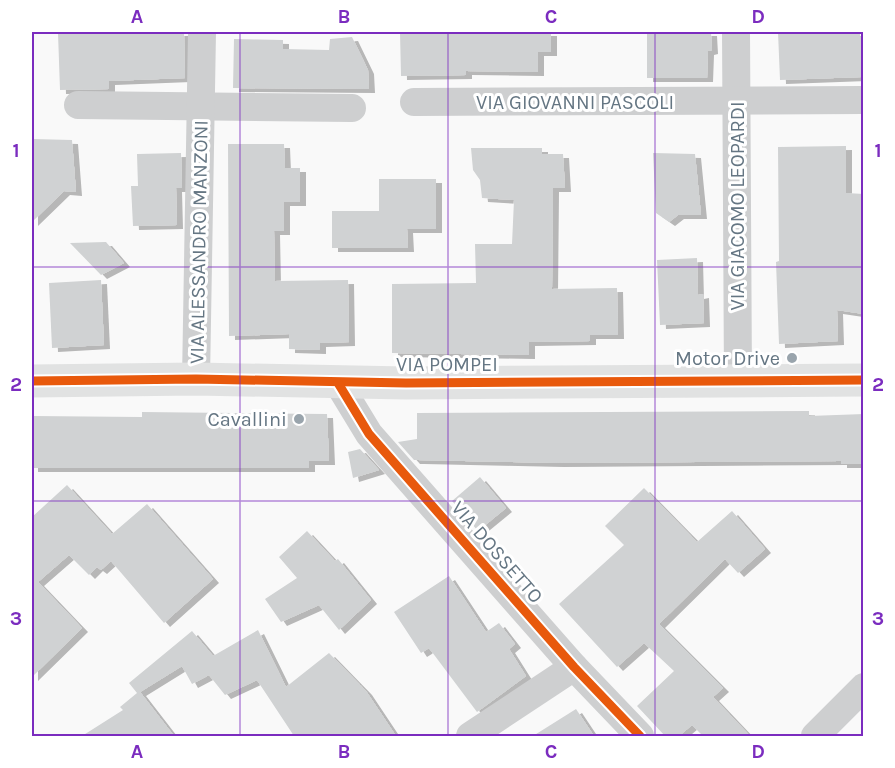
<svg xmlns="http://www.w3.org/2000/svg" width="895" height="768" viewBox="0 0 895 768" font-family="Karla,sans-serif">
<style>
.building{fill:#d0d2d3;filter:url(#shadow)}
.lines{fill:none;stroke-linecap:round;stroke-linejoin:round}
.street{stroke:#cecfd0;stroke-width:28}
.secondary{stroke:#e1e2e2;stroke-width:33}
.cycleway-casing{stroke:#fff;stroke-width:13}
.cycleway{stroke:#e8590c;stroke-width:9}
.grid{fill:none;stroke:#7b2cbf;stroke-width:1.5;stroke-opacity:0.55}
.poi-dot{fill:#99a4ac;stroke:#fff;stroke-width:2}
.labels{text-anchor:middle;dominant-baseline:central;stroke-width:6;stroke-linejoin:round;paint-order:stroke}
.street-label{font-size:20px;fill:#657683;stroke:#fff}
.poi-label{font-size:20px;fill:#657683;stroke:#fff;text-anchor:end}
.neatline{fill:none;stroke:#7b2cbf;stroke-width:2}
.grid-label{font-size:20px;text-anchor:middle;font-weight:bold;fill:#7b2cbf}
</style>
<defs>
<filter id="shadow"><feDropShadow dx="6" dy="4" stdDeviation="0" flood-color="#0004"/></filter>
</defs>
<rect width="100%" height="100%" fill="#f9f9f9"/>
<!-- building -->
<g class="building">
<path d="M110 32H184L185 78 109 81V89L60 90 58 33Z"/>
<path d="M400 32H551V52H538V72L466 71V75L401 76Z"/>
<path d="M647 32H711L712 50 708 51 707 78H647Z"/>
<path d="M778 32H860L861 77 780 80Z"/>
<path d="M352 37 368 70 369 89 233 88 234 39 283 40V49L329 50 330 39Z"/>
<path d="M32 139 72 140 76 192 64 191 32 222Z"/>
<path d="M228 144H284L285 168H300V202H284V231H274L275 281 348 280 349 342 320 343V350L289 349V334L229 336Z"/>
<path d="M846 146V193L864 194V314L837 310 838 341 779 344 776 262 779 261 778 147Z"/>
<path d="M471 148H542V154H563L565 188H553L552 289 617 288 618 335H590V341L529 342V355L392 353V284L476 283 475 244H512L514 200 482 198 480 180 473 170Z"/>
<path d="M181 153 182 188H176L177 225 133 226 131 186H138L137 154Z"/>
<path d="M653 153 695 154 701 215H678L669 222 656 213Z"/>
<path d="M379 179H436V229H407L408 248H332V211H379Z"/>
<path d="M106 242 124 263 101 275 70 243Z"/>
<path d="M697 258 698 295 703 294 704 323 660 325 657 260Z"/>
<path d="M101 280 104 345 52 348 49 283Z"/>
<path d="M809 411V416L864 414V464H841V461L558 463 418 460H414L398 442 417 439V413Z"/>
<path d="M142 412 327 414 329 461H309V468H32V416L142 417Z"/>
<path d="M360 449 379 470 353 478 348 452Z"/>
<path d="M480 477 506 508 478 531 452 501Z"/>
<path d="M67 485 112 534 147 504 213 579 164 623 111 561 101 570 97 567 89 575 69 555 38 582 82 628 32 677V517Z"/>
<path d="M644 488 697 542 732 511 765 549 738 573 725 559 659 624 723 688 713 697 750 736H703L692 725 679 736H665L637 706 674 671 644 643 617 667 559 604 624 545 605 526Z"/>
<path d="M307 531 335 561 338 559 371 600 339 630 319 605 281 622 265 599 297 578 279 557Z"/>
<path d="M449 576 486 632 499 623 515 644 509 649 526 676 477 712 429 648 421 653 394 612Z"/>
<path d="M258 630 286 687 329 653 366 691 396 736H294L257 680 225 695 209 675 192 684 182 666 140 692 174 736H82L123 710 120 707 137 693 129 683 192 631 213 656Z"/>
<path d="M576 709 594 736H533Z"/>
</g>
<g class="lines">
<!-- street -->
<g class="street">
<path d="M736 32 738 381"/>
<path d="M414 102 864 100"/>
<path d="M78 105 352 108"/>
<path d="M196 379 202 32"/>
<path d="M338 383 369 434 574 667 640 736"/>
<path d="M470 736 574 667"/>
<path d="M815 736 864 687"/>
</g>
<!-- secondary -->
<path class="secondary" d="M32 381 196 379 406 383 864 380"/>
<!-- cycleway casing -->
<g class="cycleway-casing">
<g id="cycleway">
<path d="M32 381 196 379 406 383 864 380"/>
<path d="M338 383 369 434 574 667 640 736"/>
</g>
</g>
<!-- cycleway -->
<use href="#cycleway" class="cycleway"/>
</g>
<!-- grid -->
<path class="grid" d="M240 32V736M448 32V736M655 32V736M32 267H864M32 501H864"/>
<!-- markers -->
<g class="poi-dot">
<circle cx="792" cy="358" r="6"/>
<circle cx="299" cy="419" r="6"/>
</g>
<g class="labels">
<!-- street labels -->
<g class="street-label">
<text x="575" y="102">VIA GIOVANNI PASCOLI</text>
<text transform="translate(737 206) rotate(-90)">VIA GIACOMO LEOPARDI</text>
<text transform="translate(199 242) rotate(-89)">VIA ALESSANDRO MANZONI</text>
<text x="447" y="364">VIA POMPEI</text>
<text transform="translate(497 552) rotate(49)">VIA DOSSETTO</text>
</g>
<!-- poi labels -->
<g class="poi-label">
<text x="780" y="358">Motor Drive</text>
<text x="287" y="419">Cavallini</text>
</g>
</g>
<!-- border -->
<rect width="895" height="768" fill="none" stroke="#ffffff" stroke-width="66"/>
<rect x="33" y="33" width="829" height="702" class="neatline"/>
<g class="grid-label">
<text x="137" y="23">A</text>
<text x="344" y="23">B</text>
<text x="551" y="23">C</text>
<text x="758" y="23">D</text>
<text x="16" y="157">1</text>
<text x="878" y="157">1</text>
<text x="16" y="391">2</text>
<text x="878" y="391">2</text>
<text x="16" y="625">3</text>
<text x="878" y="625">3</text>
<text x="137" y="758">A</text>
<text x="344" y="758">B</text>
<text x="551" y="758">C</text>
<text x="758" y="758">D</text>
</g>
</svg>
